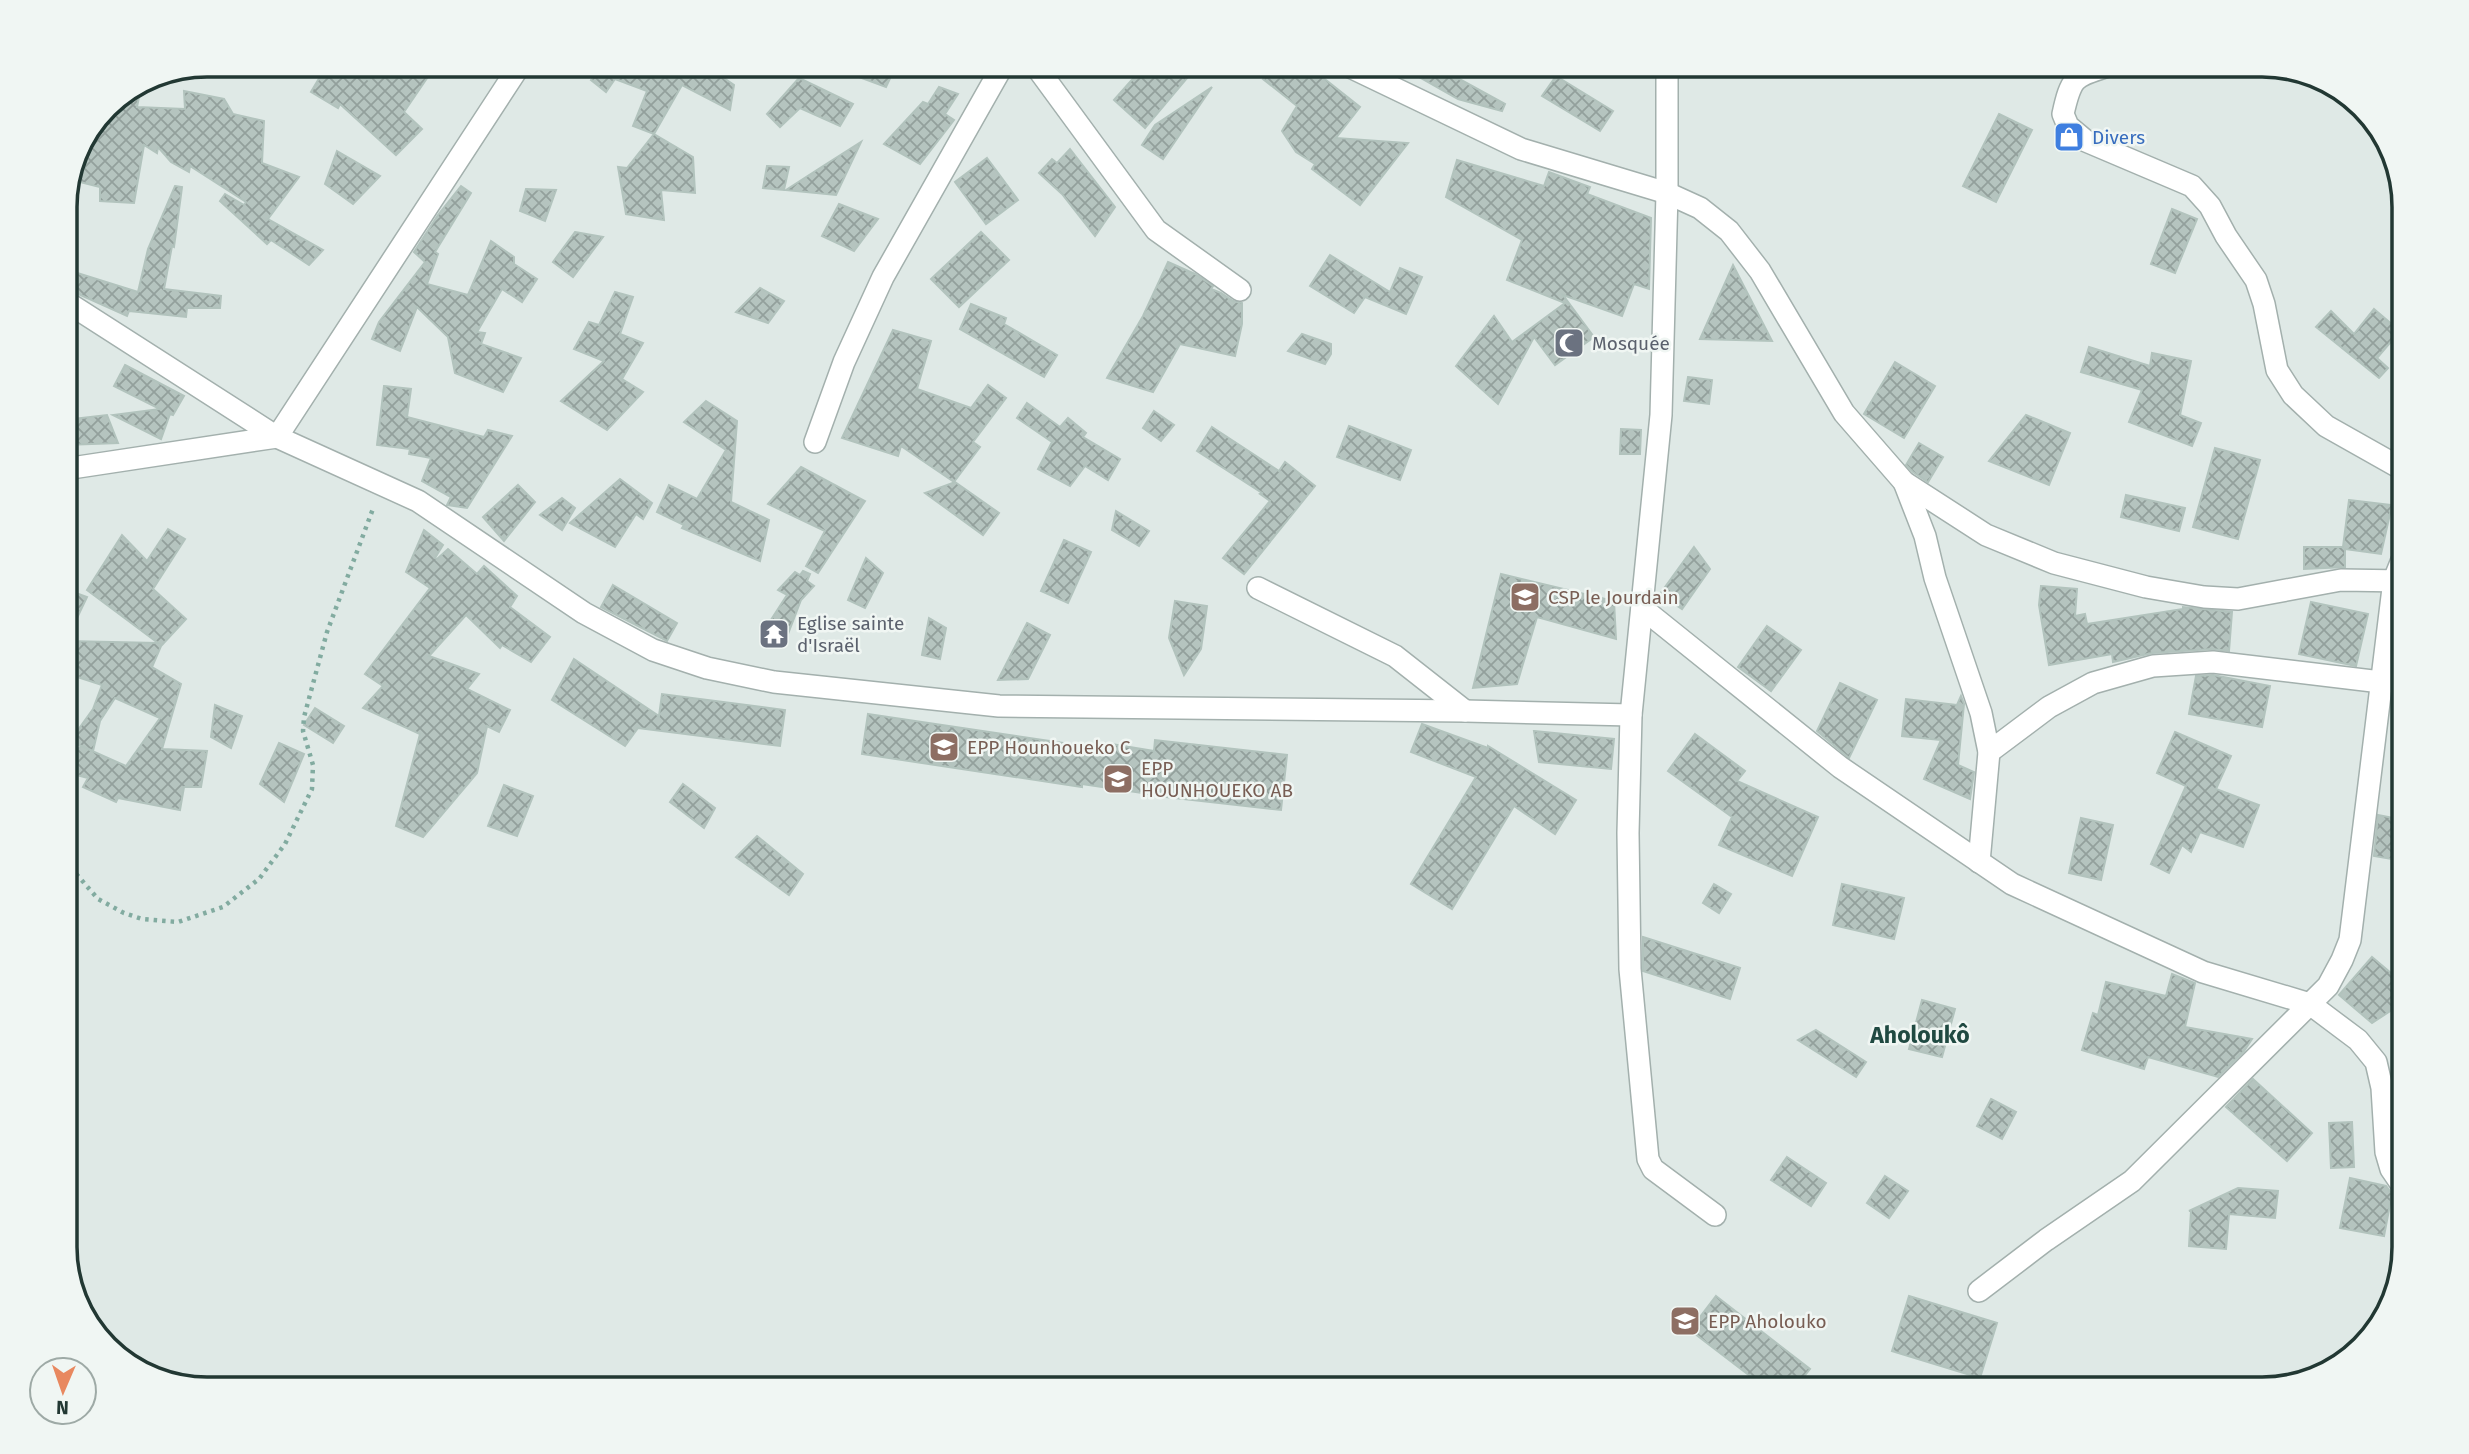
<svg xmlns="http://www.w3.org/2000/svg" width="2469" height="1454" viewBox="0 0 2469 1454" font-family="'Fira Sans',sans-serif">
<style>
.building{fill:url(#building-cross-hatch);stroke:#b2c3bd;stroke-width:2}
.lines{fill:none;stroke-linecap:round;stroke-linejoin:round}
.minor-casing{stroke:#a3b0ad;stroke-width:24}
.path{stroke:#82aba0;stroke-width:4.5;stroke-dasharray:3.5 5;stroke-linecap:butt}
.minor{stroke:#fff;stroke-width:21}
.labels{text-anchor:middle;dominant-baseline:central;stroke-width:5;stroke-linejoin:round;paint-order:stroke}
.shop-label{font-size:19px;fill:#366cbe;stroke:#f0f6f3;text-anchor:start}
.worship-label{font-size:19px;fill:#5b616d;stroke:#f0f6f3;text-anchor:start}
.education-label{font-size:19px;fill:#785e54;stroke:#f0f6f3;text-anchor:start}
.quarter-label{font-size:23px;font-weight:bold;fill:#1f4941;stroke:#f0f6f3}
.rim{fill:none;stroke:#223833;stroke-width:3.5}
</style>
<defs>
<pattern id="building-cross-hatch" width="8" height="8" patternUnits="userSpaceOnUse" patternTransform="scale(1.75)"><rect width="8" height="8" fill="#b5c4bf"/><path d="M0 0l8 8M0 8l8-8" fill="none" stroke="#93a09c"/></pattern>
</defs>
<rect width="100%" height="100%" fill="#dfe9e6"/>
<!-- building -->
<g class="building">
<path d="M327 65H344L369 80 371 65H436L404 112 422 129 396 155 340 104 338 108 311 92Z"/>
<path d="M584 65H744L721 76 734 85 730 110 682 85 654 134 633 126 647 91 615 79 606 92 591 80 597 72 583 67Z"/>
<path d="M832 65H881L894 70 886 87 832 67Z"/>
<path d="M1145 65H1198L1145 128 1114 100Z"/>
<path d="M1275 65H1307L1360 107 1336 138 1408 143 1360 205 1312 169 1315 164 1296 152 1282 131 1297 106 1263 79Z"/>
<path d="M1419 65H1434L1505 104 1502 111 1458 99 1414 74Z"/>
<path d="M1556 76 1613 111 1600 131 1542 96Z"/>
<path d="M799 78 853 104 840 126 800 108 780 127 767 114Z"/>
<path d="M142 82 137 107 185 109 184 91 224 99 233 114 264 121 262 163 299 177 268 219 323 250 309 265 271 240 267 244 220 201 225 194 244 205 246 202 190 166 189 172 171 162 158 147 157 153 144 145 134 203 100 201V187L80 182 99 118 107 106Z"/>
<path d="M939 87 958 94 945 114 954 120 920 164 884 144 923 102 928 104Z"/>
<path d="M1212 87 1163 159 1142 145 1155 125Z"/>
<path d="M1999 114 2032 130 1996 202 1963 186Z"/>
<path d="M654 134 693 157 695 193 661 190 664 220 626 214 618 167 627 168Z"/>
<path d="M861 142 836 195 786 190 820 168Z"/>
<path d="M1070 149 1115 207 1095 236 1062 194 1039 173 1052 159 1057 163Z"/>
<path d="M337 151 380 176 353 204 325 184Z"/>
<path d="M987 158 1018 200 986 224 955 182Z"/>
<path d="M1457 160 1544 186 1549 172 1590 187 1587 194 1651 218 1649 289 1634 284 1622 316 1563 295 1594 337 1555 365 1534 337 1498 404 1456 366 1494 316 1512 342 1565 303 1507 280 1522 240 1446 197Z"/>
<path d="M767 166 789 167 784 190 763 188Z"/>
<path d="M175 186 182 187 181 195 174 247 172 246 164 289 221 296 220 308H187L186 317 129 311 127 316 65 288V269L138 292 148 249Z"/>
<path d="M461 186 471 193 435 252 438 254 427 284 468 295 491 241 514 257V264L537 279 522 302 502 289 477 332 485 333 481 344 521 358 503 392 455 373 448 337 417 307 400 351 372 339 379 322 425 262 414 252 438 215Z"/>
<path d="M526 189 556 190 545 221 520 211Z"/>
<path d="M839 204 878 219 854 251 822 236Z"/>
<path d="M2172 209 2197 219 2175 273 2151 264Z"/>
<path d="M575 232 603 237 573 277 553 262Z"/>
<path d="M981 232 1009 260 959 307 931 279Z"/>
<path d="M1330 255 1390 292 1400 268 1422 277 1406 314 1365 297 1354 313 1310 286Z"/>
<path d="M1168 262 1195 274 1213 286 1211 289 1221 293 1233 301 1242 303V324L1235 356 1180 344 1153 392 1107 378 1143 316Z"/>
<path d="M1733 265 1772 341 1700 339Z"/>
<path d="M760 288 784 301 768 323 736 312Z"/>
<path d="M615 292 633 297 620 334 643 343 622 379 643 392 607 430 561 401 604 361 574 349 589 322 599 325Z"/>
<path d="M971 304 1006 318 1004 324 1057 355 1044 377 960 329Z"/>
<path d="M2374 309 2400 331 2377 358 2388 368 2379 378 2316 327 2331 311 2354 334Z"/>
<path d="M893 330 931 341 917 389 971 408 988 385 1006 398 973 442 980 447 954 482 901 446 898 456 842 438Z"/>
<path d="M1302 334 1331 344V354L1325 364 1288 351Z"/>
<path d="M2089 347 2150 366 2152 353 2191 361 2180 415 2201 423 2192 446 2129 422 2142 390 2081 372Z"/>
<path d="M1895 362 1935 386 1904 438 1864 414Z"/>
<path d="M125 365 184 396 173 415 170 414 161 439 113 415 160 409 114 386Z"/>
<path d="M1688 377 1712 380 1709 404 1684 401Z"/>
<path d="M384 386 411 389 407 417 484 437 488 430 512 436 467 508 447 505 451 497 422 481 431 458 409 454 410 449 377 445Z"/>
<path d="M706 401 737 421 731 502 769 520 760 561 682 528 684 525 657 512 669 485 697 499 726 450 684 422Z"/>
<path d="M1027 403 1060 427 1068 418 1086 433 1083 437 1120 459 1108 480 1085 466 1070 486 1038 469 1052 442 1017 418Z"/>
<path d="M1154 411 1174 425 1161 441 1143 428Z"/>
<path d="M107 415 118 443 65 445V420Z"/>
<path d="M2026 415 2070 433 2049 485 1989 461Z"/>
<path d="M1349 426 1411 450 1400 480 1337 457Z"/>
<path d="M1212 427 1279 471 1285 462 1315 486 1244 574 1223 558 1270 501 1260 494 1262 493 1197 451Z"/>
<path d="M1621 429 1641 430 1640 454H1620Z"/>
<path d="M1919 443 1943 457 1928 482 1913 472 1906 465Z"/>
<path d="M2215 448 2260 460 2238 539 2193 527Z"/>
<path d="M801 467 865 501 818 573 806 566 825 531 768 504Z"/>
<path d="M620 479 652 503 643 519 636 514 615 547 570 523Z"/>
<path d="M955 482 999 513 983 535 925 493Z"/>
<path d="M518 485 535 502 504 541 483 517Z"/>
<path d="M2126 495 2185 508 2179 531 2121 517Z"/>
<path d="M562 498 575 508 562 530 540 515Z"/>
<path d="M2349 500 2392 505 2381 554 2345 549V567L2304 569V547H2343Z"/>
<path d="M1116 511 1149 531 1139 546 1112 530Z"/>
<path d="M168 529 185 539 153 589 186 619 161 646 152 667 181 684 162 749 207 751 201 787H184L180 810 118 798 116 802 83 787 88 778 65 772V764L81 746 126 766 160 718 115 698 100 721 93 751 70 741 93 709 102 685 65 673V589L87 597 66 641 158 643 87 590 122 535 147 561Z"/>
<path d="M424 530 443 545 435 558 437 559 448 549 477 574 484 566 517 596 510 607 550 637 531 662 502 645 500 648 466 615 429 656 479 674 467 689 510 710 499 732 487 726 477 773 423 837 396 826 420 734 363 708 383 686 365 674 430 588 406 572Z"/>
<path d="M1064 540 1091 552 1068 603 1041 591Z"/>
<path d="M1694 547 1710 569 1682 609 1660 594Z"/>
<path d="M866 558 883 573 865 608 848 600Z"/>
<path d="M803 571 810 574 807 581 814 586 801 600 788 634 767 626 787 595 778 590 795 572 800 575Z"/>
<path d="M1501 574 1614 601 1616 639 1537 617 1517 684 1473 688Z"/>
<path d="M613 585 677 623 667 641 601 607Z"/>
<path d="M2041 586 2077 589 2075 616 2085 614 2087 624 2183 609V607L2232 612 2229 651 2212 649 2152 653 2113 662 2112 654 2049 665 2039 605Z"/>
<path d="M1175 601 1207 606 1201 649 1184 675 1169 638Z"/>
<path d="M2311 602 2368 614 2356 666 2299 654Z"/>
<path d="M929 618 946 628 940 659 922 655Z"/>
<path d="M1027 623 1050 635 1028 679 998 680Z"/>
<path d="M1767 626 1801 650 1771 691 1738 667Z"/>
<path d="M574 659 659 716 662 694 785 710 780 746 638 728 625 746 552 700Z"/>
<path d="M2213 675 2270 686 2262 727 2189 714 2196 676Z"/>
<path d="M1840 683 1877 700 1849 758 1817 731Z"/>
<path d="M1961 696 1964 704 1958 765 1974 772 1970 799 1924 779 1941 740 1902 736 1906 699 1957 705Z"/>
<path d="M215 705 242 716 231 748 211 737Z"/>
<path d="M315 708 344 726 333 743 304 725Z"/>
<path d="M868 714 1104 749 1105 743 1154 751 1155 740 1287 755 1281 810 1149 795V794L1082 784V787L862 754Z"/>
<path d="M1422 724 1488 748V746L1576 800 1555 834 1514 806 1452 909 1411 884 1476 777 1411 752Z"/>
<path d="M1534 731 1614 739 1611 769 1539 762Z"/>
<path d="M2175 732 2231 756 2216 789 2259 805 2243 847 2200 832 2191 852 2182 845 2169 873 2151 864 2186 786 2157 773Z"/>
<path d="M1695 734 1745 771 1737 781 1818 817 1792 876 1719 845 1732 817 1668 771Z"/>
<path d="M279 743 304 754 284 802 260 784Z"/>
<path d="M683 784 715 808 704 828 670 802Z"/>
<path d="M504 785 533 796 517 836 488 826Z"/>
<path d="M2378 815 2404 820V861L2374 856Z"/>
<path d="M2081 818 2113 825 2101 880 2069 873Z"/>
<path d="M757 836 803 874 789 895 736 857Z"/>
<path d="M1714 884 1731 894 1719 913 1703 903Z"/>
<path d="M1842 884 1904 898 1894 939 1833 925Z"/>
<path d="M1643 937 1740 968 1730 999 1643 971Z"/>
<path d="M2372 957 2404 984V1002L2372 1023 2339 995Z"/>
<path d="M2172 974 2195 983 2185 1027 2252 1039 2244 1051 2218 1077 2148 1057 2144 1069 2082 1050 2093 1013 2098 1015 2106 982 2166 996Z"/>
<path d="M1922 1000 1955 1009 1942 1057 1909 1049Z"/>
<path d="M1816 1030 1866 1062 1856 1077 1798 1040Z"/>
<path d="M2253 1079 2312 1133 2287 1161 2226 1107Z"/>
<path d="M1991 1099 2016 1112 2002 1139 1977 1126Z"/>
<path d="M2352 1122 2354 1167 2331 1168 2329 1123Z"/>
<path d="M1787 1157 1826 1183 1811 1206 1771 1180Z"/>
<path d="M1885 1176 1908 1191 1889 1218 1867 1203Z"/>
<path d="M2350 1178 2386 1186 2392 1194 2384 1236 2340 1228Z"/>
<path d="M2238 1188 2278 1191 2275 1218 2229 1214 2226 1249 2189 1246 2191 1211H2189Z"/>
<path d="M1716 1296 1810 1369 1794 1389H1767L1690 1330Z"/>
<path d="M1909 1296 1997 1323 1980 1378 1892 1351Z"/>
</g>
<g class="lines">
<!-- minor casing -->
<g class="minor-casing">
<g id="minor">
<path d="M1035 65 1156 230 1240 290"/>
<path d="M1346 65 1521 149 1667 193 1700 208 1729 231 1760 271 1844 413 1904 482 1986 535 2054 563 2146 587 2204 597 2238 599 2341 580 2404 581"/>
<path d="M1667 65V193L1661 415 1631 715 1628 833 1630 969 1648 1159 1653 1169 1715 1215"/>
<path d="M2111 65C2076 77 2072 73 2063 114L2068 126 2086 141 2192 186 2210 206 2226 236 2256 280 2264 304 2277 370 2293 395 2326 426 2404 470"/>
<path d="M65 301 277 437 418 501 584 613 653 650 707 668 774 682 999 706 1465 711 1631 715"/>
<path d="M815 442 844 362 883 277 1003 65"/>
<path d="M65 469 277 437 520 65"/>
<path d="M1904 482 1925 536 1935 578 1981 713 1989 752 1979 862"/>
<path d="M1258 588 1395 656 1465 711"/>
<path d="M1642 608 1840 767 2012 884 2203 972 2310 1004 2358 1040 2376 1062 2382 1088 2386 1152 2391 1169 2404 1188"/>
<path d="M1989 752 2049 707 2093 683 2153 666 2213 662 2381 682"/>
<path d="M1979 1291 2046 1240 2132 1181 2328 986 2342 960 2350 940 2394 580 2404 555"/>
</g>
</g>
<!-- path -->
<path class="path" d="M65 861 98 899 124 913 142 919 178 922 223 907 259 879 285 844 312 789 313 765 303 731 304 717 327 632 374 506"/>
<!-- minor -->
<use href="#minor" class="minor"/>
</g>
<!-- icons -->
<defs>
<g id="shop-square" transform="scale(1.575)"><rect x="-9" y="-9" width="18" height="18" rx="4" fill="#3f7fe0" stroke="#f0f6f3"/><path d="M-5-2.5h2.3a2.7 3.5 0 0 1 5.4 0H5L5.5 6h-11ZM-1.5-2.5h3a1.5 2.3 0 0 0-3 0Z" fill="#fff"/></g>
<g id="mosque-square" transform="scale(1.575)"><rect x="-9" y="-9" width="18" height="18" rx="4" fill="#6b7280" stroke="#f0f6f3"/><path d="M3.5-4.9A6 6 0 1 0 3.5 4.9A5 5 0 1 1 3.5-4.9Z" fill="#fff"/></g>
<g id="school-square" transform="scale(1.575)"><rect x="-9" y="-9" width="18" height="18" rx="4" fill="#8d6e63" stroke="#f0f6f3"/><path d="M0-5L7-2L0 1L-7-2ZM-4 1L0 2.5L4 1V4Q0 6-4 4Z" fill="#fff"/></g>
<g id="temple-square" transform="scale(1.575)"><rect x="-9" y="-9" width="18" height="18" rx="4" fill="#6b7280" stroke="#f0f6f3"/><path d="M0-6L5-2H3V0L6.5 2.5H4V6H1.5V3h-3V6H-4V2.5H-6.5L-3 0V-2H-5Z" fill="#fff"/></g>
</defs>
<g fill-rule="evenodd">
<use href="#shop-square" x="2069" y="137"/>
<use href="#mosque-square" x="1569" y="343"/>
<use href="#school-square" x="1525" y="597"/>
<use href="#temple-square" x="774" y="634"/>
<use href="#school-square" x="944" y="747"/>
<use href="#school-square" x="1118" y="779"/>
<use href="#school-square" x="1685" y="1321"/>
</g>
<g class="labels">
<!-- shop labels -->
<g class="shop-label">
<text x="2092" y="137">Divers</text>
</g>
<!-- worship labels -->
<g class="worship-label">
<text x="1592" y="343">Mosquée</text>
<text x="797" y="623">Eglise sainte<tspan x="797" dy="22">d'Israël</tspan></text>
</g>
<!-- education labels -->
<g class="education-label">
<text x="1548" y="597">CSP le Jourdain</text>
<text x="967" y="747">EPP Hounhoueko C</text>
<text x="1141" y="768">EPP<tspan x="1141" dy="22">HOUNHOUEKO AB</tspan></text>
<text x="1708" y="1321">EPP Aholouko</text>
</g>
<!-- quarter labels -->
<g class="quarter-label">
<text x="1920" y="1035">Aholoukô</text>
</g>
</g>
<!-- crop -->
<path d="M0 0H2469V1454H0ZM207 77H2262A130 130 0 0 1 2392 207V1247A130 130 0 0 1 2262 1377H207A130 130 0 0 1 77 1247V207A130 130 0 0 1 207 77Z" fill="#f0f6f3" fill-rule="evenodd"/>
<path class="rim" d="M207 77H2262A130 130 0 0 1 2392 207V1247A130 130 0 0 1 2262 1377H207A130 130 0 0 1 77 1247V207A130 130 0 0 1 207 77Z"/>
<!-- north arrow -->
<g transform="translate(63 1391) rotate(182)"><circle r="33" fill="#f0f6f3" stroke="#9eaaa6" stroke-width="2"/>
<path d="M0-5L12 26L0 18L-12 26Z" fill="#e8885f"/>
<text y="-10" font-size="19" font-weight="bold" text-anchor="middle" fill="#223833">N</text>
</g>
</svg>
